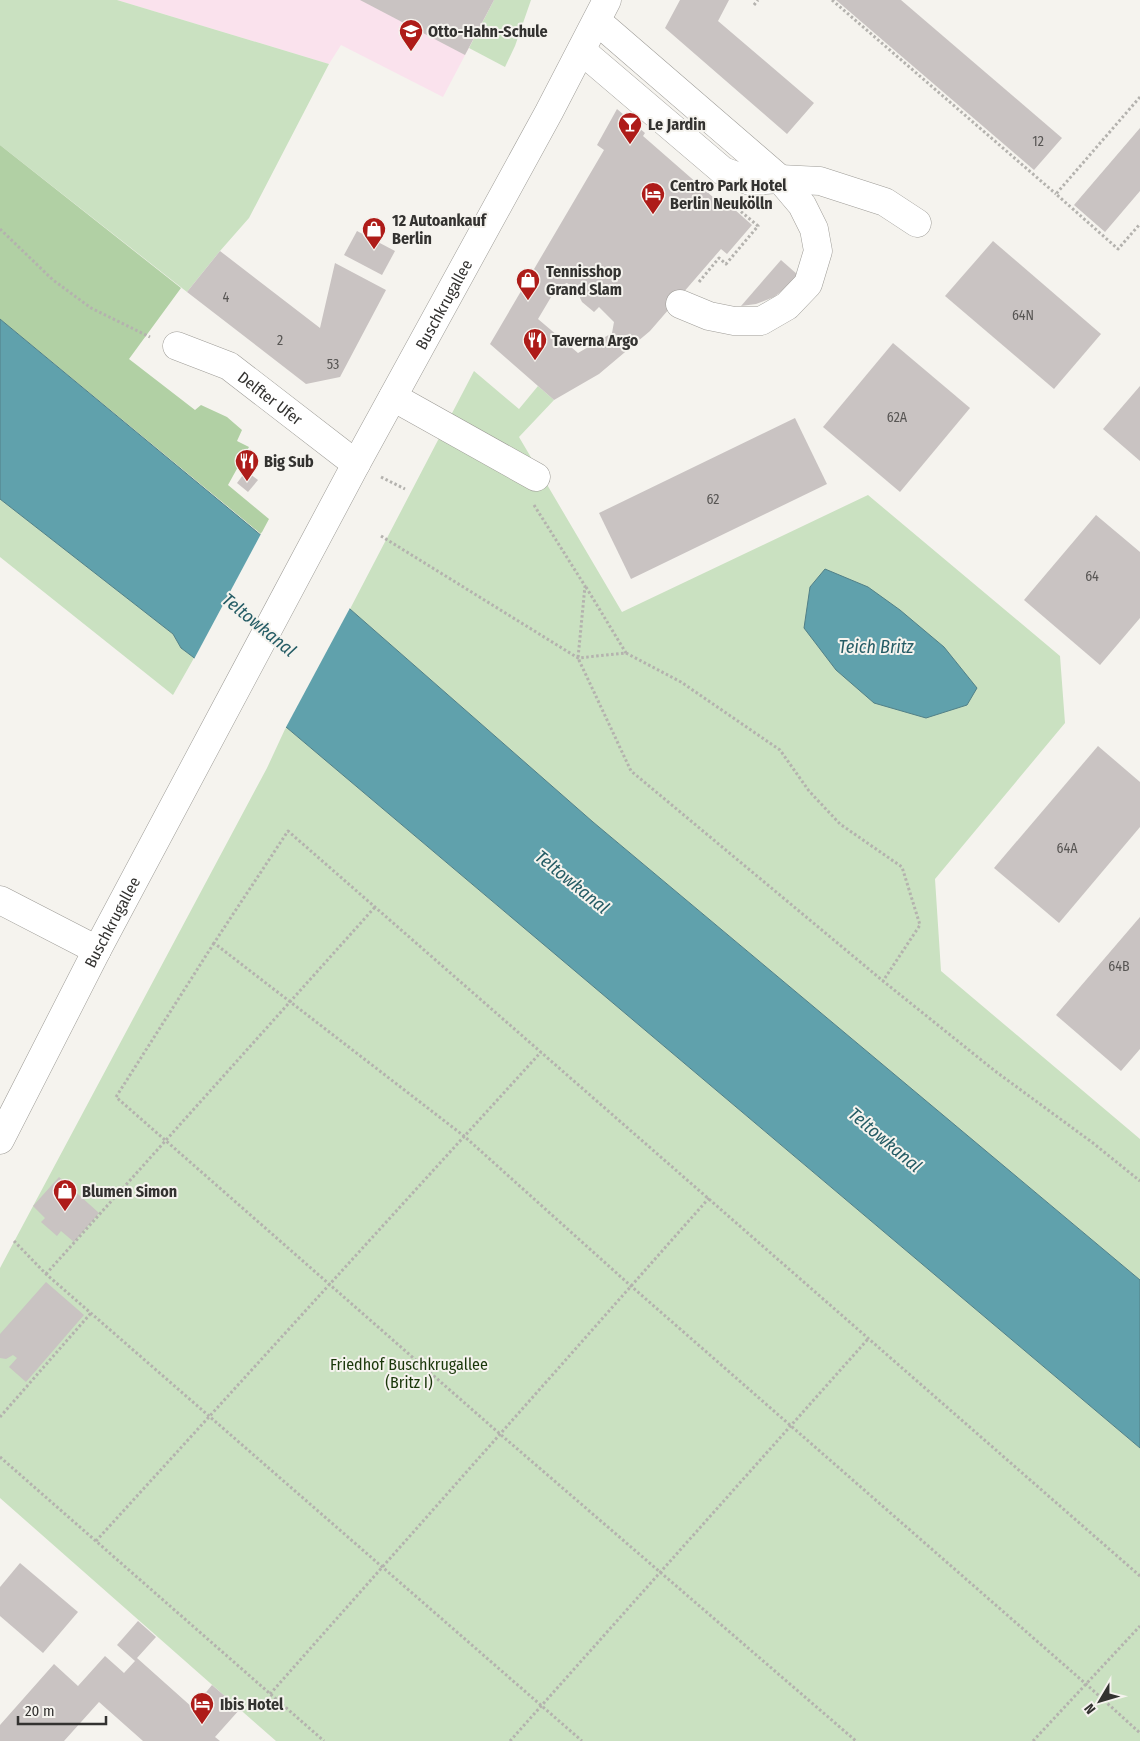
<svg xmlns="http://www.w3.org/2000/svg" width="1140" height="1741" viewBox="0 0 1140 1741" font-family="'Fira Sans Condensed',sans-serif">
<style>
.education{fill:#fae2ed}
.green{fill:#cae1c1}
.forest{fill:#b1d0a4}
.water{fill:#60a1ac;stroke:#528087}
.pier{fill:#f5f3ee}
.building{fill:#c9c3c2;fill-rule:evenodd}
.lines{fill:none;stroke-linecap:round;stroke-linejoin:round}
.minor-casing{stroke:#9e9c97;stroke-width:29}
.major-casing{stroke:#9e9c97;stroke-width:29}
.path{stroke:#b4b2ae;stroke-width:3;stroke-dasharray:2.5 2.5;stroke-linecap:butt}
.minor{stroke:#fff;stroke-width:28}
.major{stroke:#fff;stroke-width:28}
.labels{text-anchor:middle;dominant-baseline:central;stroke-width:4;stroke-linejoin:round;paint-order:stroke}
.number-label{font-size:14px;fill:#585654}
.poi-label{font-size:16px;font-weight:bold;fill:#333230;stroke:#f5f3ee;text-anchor:start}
.street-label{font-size:16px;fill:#333230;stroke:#f5f3ee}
.park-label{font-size:16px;fill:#1a370a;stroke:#f5f3ee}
.water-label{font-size:18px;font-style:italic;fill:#255c65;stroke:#f5f3ee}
</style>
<rect width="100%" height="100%" fill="#f5f3ee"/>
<!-- education -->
<path class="education" d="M117 0H494L443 97 341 45 329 64Z"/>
<!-- green -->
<g class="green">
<path d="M0 0H117L329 64 249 218 220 251 187 292 0 145Z"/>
<path d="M494 0H531L515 46 505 67 469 48Z"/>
<path d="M474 371 519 409 538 386 554 400 519 437 622 612 868 495 1060 656 1065 723 935 879 941 971 1140 1139V1280L593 822 350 609Z"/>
<path d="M0 499 173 634 181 648 194 658 173 695 0 557Z"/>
<path d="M286 727 1140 1448V1741H276L0 1498V1268L267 768Z"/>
</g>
<!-- forest -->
<path class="forest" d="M0 145 181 288 129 359 195 410 201 405 227 417 242 430 237 441 249 447 228 485 269 519 261 534 0 319Z"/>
<!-- water -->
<g class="water">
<path d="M0 319 350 609 593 822 1140 1280V1448L286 727 181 648 173 634 0 499Z"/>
<path d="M825 569 868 587 900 610 944 647 977 688 967 705 926 718 874 703 836 670 804 628 810 587Z"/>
</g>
<!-- pier -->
<path class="pier" d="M262 532 351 606 285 729 193 661Z"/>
<!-- building -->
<g class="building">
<path d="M360 0H494L465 55Z"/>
<path d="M680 0H729L718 21 814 103 787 134 665 28Z"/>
<path d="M836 0H901L1062 138 1034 170Z"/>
<path d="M617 109 645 133 643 136 722 205 725 201 752 225 727 254 721 249 650 331 599 374 554 400 490 344 604 150 597 145ZM567 283 580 293V298L582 302 594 312 599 307 614 322 612 333 578 353 538 319 557 287Z"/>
<path d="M1140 128V191L1105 232 1074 205Z"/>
<path d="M357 231 395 251 382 275 344 255Z"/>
<path d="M993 241 1101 334 1054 389 945 296Z"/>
<path d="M220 251 320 328 335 263 386 290 340 377 306 384 187 292Z"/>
<path d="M781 260 798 275 787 287 774 297 756 304 741 306Z"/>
<path d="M893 343 970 408 900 492 823 427Z"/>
<path d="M1140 386V461L1103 429Z"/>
<path d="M795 418 827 484 631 579 599 513Z"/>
<path d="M246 471 258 480 248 492 237 483Z"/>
<path d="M1096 515 1140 552V618L1100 665 1024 600Z"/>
<path d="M1098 746 1140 782V827L1059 923 994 868Z"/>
<path d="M1140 917V1049L1121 1071 1056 1015Z"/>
<path d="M59 1177 99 1213 74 1242 61 1231 57 1236 41 1222 45 1218 33 1206Z"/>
<path d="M46 1282 84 1315 26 1382 9 1367 17 1358 13 1355 6 1359 0 1358V1334Z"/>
<path d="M20 1563 78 1612 43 1653 0 1616V1587Z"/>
<path d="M138 1621 156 1637 137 1658 193 1708 212 1685 240 1709 215 1737 220 1741H143L99 1702 64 1741H0V1725L54 1664 78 1686 105 1656 124 1673 135 1661 117 1645Z"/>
</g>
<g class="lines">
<!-- minor casing -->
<g class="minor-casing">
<g id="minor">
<path d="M597 21 780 179 802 205 814 229 818 251 808 284 787 306 761 321H734L709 316 680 304"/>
<path d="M582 51 723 171 750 181 780 179 820 181 885 202 917 223"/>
<path id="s1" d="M177 346 229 366 356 464"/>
<path d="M393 397 536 477"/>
<path d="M0 900 97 950"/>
</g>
</g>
<!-- major casing -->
<g class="major-casing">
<g id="major">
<path id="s2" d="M0 1140 97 950 356 464 549 112 607 0"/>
</g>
</g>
<!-- path -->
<g class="path">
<path d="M832 0 1056 194"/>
<path d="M754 5 758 0"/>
<path d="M1140 97 1056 194 1118 249 1140 224"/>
<path d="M0 229 53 280 91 308 150 337"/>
<path d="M699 282 719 258 726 264 758 226 738 209"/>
<path d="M381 477 405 489"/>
<path d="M534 505 585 586 578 658 631 771 883 981 995 1071 1093 1143 1140 1181"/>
<path d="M381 536 578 658 626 653 681 682 780 750 809 791 840 824 902 867 920 925 883 981"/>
<path d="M586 587 626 653"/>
<path d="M214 943 116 1097 500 1434 856 1741"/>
<path d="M14 1241 46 1274 582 1741"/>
<path d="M46 1274 375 907"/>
<path d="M0 1417 91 1313"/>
<path d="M0 1457 324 1741"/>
<path d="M96 1541 541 1052"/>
<path d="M1140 1576 288 831 214 943 464 1136 631 1286 1086 1684 1140 1733"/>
<path d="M270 1694 709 1198"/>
<path d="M510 1741 868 1339"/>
<path d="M1033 1741 1140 1626"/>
</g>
<!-- minor -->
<use href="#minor" class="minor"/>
<!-- major -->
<use href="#major" class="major"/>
</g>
<!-- icons -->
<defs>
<g id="school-pin" transform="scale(1.25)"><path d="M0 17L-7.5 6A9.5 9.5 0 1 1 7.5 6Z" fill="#ae1c19" stroke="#f5f3ee"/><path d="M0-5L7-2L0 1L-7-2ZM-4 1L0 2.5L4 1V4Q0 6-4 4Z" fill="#fff"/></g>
<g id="bar-pin" transform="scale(1.25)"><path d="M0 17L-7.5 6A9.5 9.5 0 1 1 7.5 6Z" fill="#ae1c19" stroke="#f5f3ee"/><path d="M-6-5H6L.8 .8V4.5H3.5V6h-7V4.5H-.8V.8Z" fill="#fff"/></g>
<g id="hotel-pin" transform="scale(1.25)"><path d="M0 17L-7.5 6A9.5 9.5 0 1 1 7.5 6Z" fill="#ae1c19" stroke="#f5f3ee"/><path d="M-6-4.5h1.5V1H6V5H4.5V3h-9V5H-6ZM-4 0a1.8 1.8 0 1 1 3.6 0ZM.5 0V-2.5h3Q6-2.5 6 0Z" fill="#fff"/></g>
<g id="shop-pin" transform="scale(1.25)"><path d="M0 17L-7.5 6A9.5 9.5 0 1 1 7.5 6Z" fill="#ae1c19" stroke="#f5f3ee"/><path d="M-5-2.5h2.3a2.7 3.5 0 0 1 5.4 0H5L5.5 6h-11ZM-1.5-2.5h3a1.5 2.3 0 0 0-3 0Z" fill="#fff"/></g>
<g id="restaurant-pin" transform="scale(1.25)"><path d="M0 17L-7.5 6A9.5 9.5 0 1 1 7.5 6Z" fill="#ae1c19" stroke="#f5f3ee"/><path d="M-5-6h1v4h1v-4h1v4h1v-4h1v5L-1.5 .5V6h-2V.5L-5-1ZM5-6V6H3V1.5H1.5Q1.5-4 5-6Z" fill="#fff"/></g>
</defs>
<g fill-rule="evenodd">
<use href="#school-pin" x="411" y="31"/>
<use href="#bar-pin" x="630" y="124"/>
<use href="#hotel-pin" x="653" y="194"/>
<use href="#shop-pin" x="374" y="229"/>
<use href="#shop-pin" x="528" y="280"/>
<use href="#restaurant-pin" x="535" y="340"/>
<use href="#restaurant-pin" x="247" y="461"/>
<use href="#shop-pin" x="65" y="1191"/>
<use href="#hotel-pin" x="202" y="1704"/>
</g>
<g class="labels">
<!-- number labels -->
<g class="number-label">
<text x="1038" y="141">12</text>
<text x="226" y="297">4</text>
<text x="1023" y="315">64N</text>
<text x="280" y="340">2</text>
<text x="333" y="364">53</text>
<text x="897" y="417">62A</text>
<text x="713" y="499">62</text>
<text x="1092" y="576">64</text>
<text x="1067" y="848">64A</text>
<text x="1119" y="966">64B</text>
</g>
<!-- poi labels -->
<g class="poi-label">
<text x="428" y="31">Otto-Hahn-Schule</text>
<text x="648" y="124">Le Jardin</text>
<text x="670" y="185">Centro Park Hotel<tspan x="670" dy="18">Berlin Neukölln</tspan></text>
<text x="392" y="220">12 Autoankauf<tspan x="392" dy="18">Berlin</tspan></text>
<text x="546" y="271">Tennisshop<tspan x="546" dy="18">Grand Slam</tspan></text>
<text x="552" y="340">Taverna Argo</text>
<text x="264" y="461">Big Sub</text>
<text x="82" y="1191">Blumen Simon</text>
<text x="220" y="1704">Ibis Hotel</text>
</g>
<!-- street labels -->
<g class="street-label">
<text stroke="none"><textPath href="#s2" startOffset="946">Buschkrugallee</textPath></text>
<text stroke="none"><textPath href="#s1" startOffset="108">Delfter Ufer</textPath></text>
<text stroke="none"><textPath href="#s2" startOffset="245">Buschkrugallee</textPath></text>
</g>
<!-- park labels -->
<g class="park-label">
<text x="409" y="1364">Friedhof Buschkrugallee<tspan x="409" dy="18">(Britz I)</tspan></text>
</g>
<!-- water labels -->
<g class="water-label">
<text transform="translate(259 625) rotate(39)">Teltowkanal</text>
<text x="876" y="647">Teich Britz</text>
<text transform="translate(572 882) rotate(39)">Teltowkanal</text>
<text transform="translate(885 1140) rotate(40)">Teltowkanal</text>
</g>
</g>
<!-- north arrow -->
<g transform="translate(1100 1701) rotate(232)" stroke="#f5f3ee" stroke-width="4" paint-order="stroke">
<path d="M0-4L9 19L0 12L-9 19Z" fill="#333230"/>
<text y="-8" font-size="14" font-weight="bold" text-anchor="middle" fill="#333230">N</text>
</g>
<!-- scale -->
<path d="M18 1716v8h88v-8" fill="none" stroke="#333230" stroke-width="2.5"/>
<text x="25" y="1716" font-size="15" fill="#333230" stroke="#f5f3ee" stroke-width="4" paint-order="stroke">20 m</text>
</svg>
